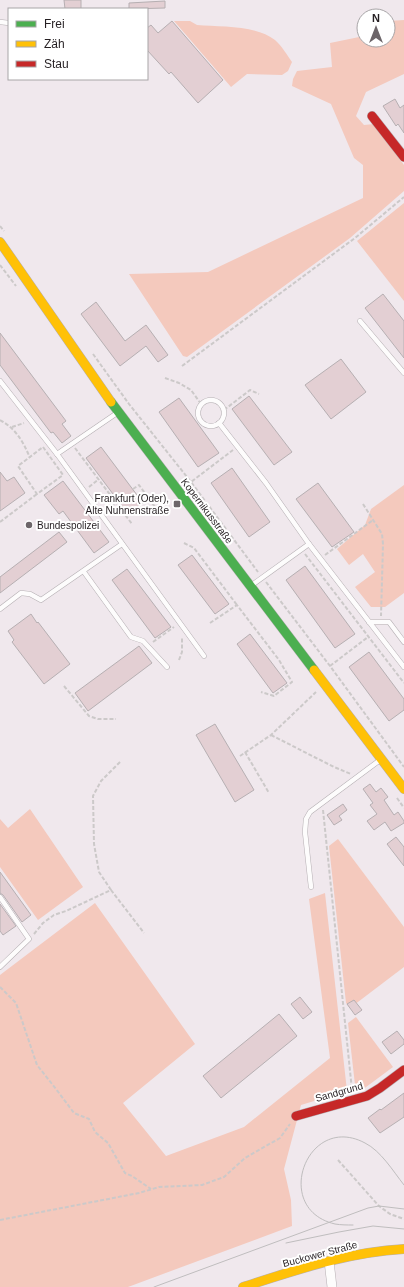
<svg xmlns="http://www.w3.org/2000/svg" width="404" height="1287" viewBox="0 0 404 1287" font-family="Helvetica,sans-serif">
<style>
.green{fill:#f4c9bd}
.building{fill:#e3cfd3;stroke:#b6afb2}
.lines{fill:none;stroke-linecap:round;stroke-linejoin:round}
.lane-casing{stroke:#b5afb3;stroke-width:5.5}
.street-casing{stroke:#b5afb3;stroke-width:10}
.fast-casing{stroke:#b5afb3;stroke-width:10}
.slow-casing{stroke:#b5afb3;stroke-width:10}
.jam-casing{stroke:#b5afb3;stroke-width:10}
.path{stroke:#ccc9c9;stroke-width:2;stroke-dasharray:4 2;stroke-linecap:butt}
.lane{stroke:#fdfcfc;stroke-width:4.5}
.street{stroke:#fdfcfc;stroke-width:9}
.fast{stroke:#4caf50;stroke-width:9}
.slow{stroke:#ffc107;stroke-width:9}
.jam{stroke:#c62828;stroke-width:9}
.tram{stroke:#bfbdbe;stroke-width:1}
.poi-dot{fill:#6c6569;stroke:#fff;stroke-width:1.5}
.labels{text-anchor:middle;dominant-baseline:central;stroke-width:4;stroke-linejoin:round;paint-order:stroke}
.poi-label{font-size:10px;fill:#251f22;stroke:#fff;text-anchor:end}
.street-label{font-size:10px;fill:#251f22;stroke:#fff}
</style>
<rect width="100%" height="100%" fill="#f0e8ed"/>
<!-- green -->
<g class="green">
<path d="M404 20V74L366 92 356 116 364 125 374 124 404 165V191L350 238 187 357 183 356 129 274 208 272 363 198V165L354 158 331 104 292 86 293 79 297 71 332 67 330 43 364 36V40H388V21Z"/>
<path d="M174 21H190L197 25C221 27 256 25 275 40 282 46 287 55 292 62L288 71 282 75 247 74 231 87Z"/>
<path d="M404 203V301L357 241Z"/>
<path d="M404 485V593L385 607H371L355 587 375 572 363 554 349 565 337 549 365 525 371 509Z"/>
<path d="M30 809 83 887 38 920 0 867V819L8 828Z"/>
<path d="M338 839 404 927V967L350 1008 346 1003 329 846Z"/>
<path d="M325 893 347 1091 301 1105 284 1169 291 1200 292 1226 128 1287H0V975L95 903 195 1044 123 1103 166 1156 244 1127 330 1058 309 899Z"/>
<path d="M356 1017 393 1067 362 1090H357L355 1085 348 1023Z"/>
</g>
<!-- building -->
<g class="building">
<path d="M64 0H81V9H65Z"/>
<path d="M165 1V8L129 9V3Z"/>
<path d="M172 21 223 80 198 103 171 72 169 74 147 50V28L151 25 158 33Z"/>
<path d="M395 99 400 108 404 105V133L398 124 396 126 383 106Z"/>
<path d="M383 294 404 321V358L365 308Z"/>
<path d="M96 302 125 341 146 325 168 355 158 362 146 346 120 366 81 314Z"/>
<path d="M0 333 66 421 62 424 71 436 62 443 53 432 51 433 0 365Z"/>
<path d="M341 359 366 392 331 419 305 385Z"/>
<path d="M249 396 292 452 274 465 232 409Z"/>
<path d="M179 398 219 453 198 467 159 412Z"/>
<path d="M101 447 143 503 128 514 86 458Z"/>
<path d="M232 468 270 522 249 537 211 483Z"/>
<path d="M0 472 7 481 14 477 25 493 0 511Z"/>
<path d="M63 481 109 542 94 553 63 511 59 514 44 495Z"/>
<path d="M318 483 354 532 332 547 296 499Z"/>
<path d="M59 532 67 542 0 593V577Z"/>
<path d="M192 555 229 604 215 614 178 565Z"/>
<path d="M305 566 355 634 335 648 286 580Z"/>
<path d="M127 569 171 627 155 638 112 580Z"/>
<path d="M31 614 37 623 38 622 70 664 44 684 12 642 14 640 8 631Z"/>
<path d="M250 634 287 683 273 693 237 644Z"/>
<path d="M139 646 152 663 88 711 75 693Z"/>
<path d="M369 652 404 699V710L389 721 349 667Z"/>
<path d="M215 724 254 790 235 802 196 735Z"/>
<path d="M370 784 376 792 381 788 388 797 384 800 394 815 398 812 404 821V823L391 831 385 822 374 830 367 821 377 814 370 805 373 803 363 789Z"/>
<path d="M343 804 347 810 339 816 342 820 334 825 327 815Z"/>
<path d="M396 837 404 847V866L387 844Z"/>
<path d="M0 872 31 915 22 922 3 895 0 893Z"/>
<path d="M0 904 16 926 3 935 0 931Z"/>
<path d="M300 997 312 1012 303 1019 291 1004Z"/>
<path d="M354 1000 362 1010 355 1015 347 1004Z"/>
<path d="M279 1014 297 1036 221 1098 203 1076Z"/>
<path d="M397 1031 404 1040V1044L391 1054 382 1042Z"/>
<path d="M404 1093V1117L380 1133 368 1118 380 1109 381 1110Z"/>
</g>
<g class="lines">
<!-- lane casing -->
<g class="lane-casing">
<g id="lane">
<path d="M0 22 9 23"/>
<path d="M360 321 404 373"/>
<path d="M0 381 57 454"/>
<circle cx="211" cy="413" r="13"/>
<path d="M117 413 57 454 204 656"/>
<path d="M219 423 266 483 309 544 404 667"/>
<path d="M84 572 131 637 143 641 167 667"/>
<path d="M252 585 309 544"/>
<path d="M0 609 21 593 30 594 41 600 122 544"/>
<path d="M369 622H389L404 642"/>
<path d="M311 887 305 832 306 819 310 812 380 760"/>
<path d="M0 897 29 939 0 967"/>
</g>
</g>
<!-- street casing -->
<g class="street-casing">
<path id="street" d="M329 1261 332 1287"/>
</g>
<!-- fast casing -->
<g class="fast-casing">
<path id="fast" d="M111 402 314 670"/>
</g>
<!-- slow casing -->
<g class="slow-casing">
<g id="slow">
<path d="M0 242 111 402"/>
<path d="M314 670 404 789"/>
<path d="M243 1287C296 1270 348 1252 404 1249"/>
</g>
</g>
<!-- jam casing -->
<g class="jam-casing">
<g id="jam">
<path d="M372 116 404 157"/>
<path d="M296 1116 367 1096 380 1088 404 1070"/>
</g>
</g>
<!-- path -->
<g class="path">
<path d="M0 226 4 231"/>
<path d="M0 265 16 286"/>
<path d="M93 354 129 404 191 482 258 572"/>
<path d="M182 366 355 238 404 197"/>
<path d="M165 378 179 383 191 390 201 404"/>
<path d="M224 410 250 390 259 394"/>
<path d="M0 420C16 429 23 441 30 458"/>
<path d="M12 427 24 423"/>
<path d="M43 447 63 475 37 494 18 466Z"/>
<path d="M75 448 132 524"/>
<path d="M187 485 233 450"/>
<path d="M89 487 99 479"/>
<path d="M133 489 139 485 155 507"/>
<path d="M363 504 382 534 383 544 381 616"/>
<path d="M106 510 116 503"/>
<path d="M0 522 37 494"/>
<path d="M184 543 194 548 237 605"/>
<path d="M305 554 404 683"/>
<path d="M325 555 373 520"/>
<path d="M266 582 330 666 404 767"/>
<path d="M210 623 237 605 279 660 292 682 274 696 261 692"/>
<path d="M153 642 174 627"/>
<path d="M179 660 182 652V638"/>
<path d="M330 666 368 637"/>
<path d="M64 686 89 716 98 719H116"/>
<path d="M271 735 334 767 351 774"/>
<path d="M245 752 269 793"/>
<path d="M240 756 271 735 316 692"/>
<path d="M397 798 404 808"/>
<path d="M323 810 352 1090"/>
<path d="M111 890 99 872 94 844 93 796 101 781 121 761"/>
<path d="M34 934 43 923 54 915 66 911 111 890 144 933"/>
<path d="M0 987 16 1003 37 1065 56 1089 74 1113 89 1119 95 1132 108 1143 125 1173 132 1176 151 1189"/>
<path d="M338 1160 379 1206 390 1214 404 1219"/>
<path d="M0 1220 139 1193 159 1187 202 1185 224 1177 245 1158 280 1138 290 1124"/>
</g>
<!-- lane -->
<use href="#lane" class="lane"/>
<!-- street -->
<use href="#street" class="street"/>
<!-- fast -->
<use href="#fast" class="fast"/>
<!-- slow -->
<use href="#slow" class="slow"/>
<!-- jam -->
<use href="#jam" class="jam"/>
<!-- tram -->
<g class="tram">
<path d="M353 1225C347 1225 341 1225 335 1224 271 1209 307 1112 365 1143 381 1151 393 1171 404 1185"/>
<path d="M286 1243 339 1232 373 1226 404 1229"/>
<path d="M154 1287 368 1208 379 1206 404 1209"/>
</g>
</g>
<!-- markers -->
<g class="poi-dot">
<rect x="173" y="500" width="8" height="8" rx="2"/>
<circle cx="29" cy="525" r="4"/>
</g>
<g class="labels">
<!-- poi labels -->
<g class="poi-label">
<text x="169" y="498">Frankfurt (Oder),<tspan x="169" dy="12">Alte Nuhnenstraße</tspan></text>
<text x="37" y="525" text-anchor="start">Bundespolizei</text>
</g>
<!-- street labels -->
<g class="street-label">
<text transform="translate(207 511) rotate(53)">Kopernikusstraße</text>
<text transform="translate(339 1092) rotate(-16)">Sandgrund</text>
<text transform="translate(320 1254) rotate(-15)">Buckower Straße</text>
</g>
</g>
<!-- legend -->
<rect x="8" y="8" width="140" height="72" fill="#ffffff" stroke="#a8a5a7"/>
<rect x="16" y="21" width="20" height="6" fill="#4caf50" stroke="#a8a5a7"/>
<text x="44" y="28" font-size="12" fill="#251f22">Frei</text>
<rect x="16" y="41" width="20" height="6" fill="#ffc107" stroke="#a8a5a7"/>
<text x="44" y="48" font-size="12" fill="#251f22">Zäh</text>
<rect x="16" y="61" width="20" height="6" fill="#c62828" stroke="#a8a5a7"/>
<text x="44" y="68" font-size="12" fill="#251f22">Stau</text>
<!-- north arrow -->
<g transform="translate(376 28)"><circle r="19" fill="#ffffff" stroke="#a8a5a7"/>
<path d="M0-3L7 15L0 10L-7 15Z" fill="#6c6569"/>
<text y="-6" font-size="11" font-weight="bold" text-anchor="middle" fill="#251f22">N</text>
</g>
</svg>
